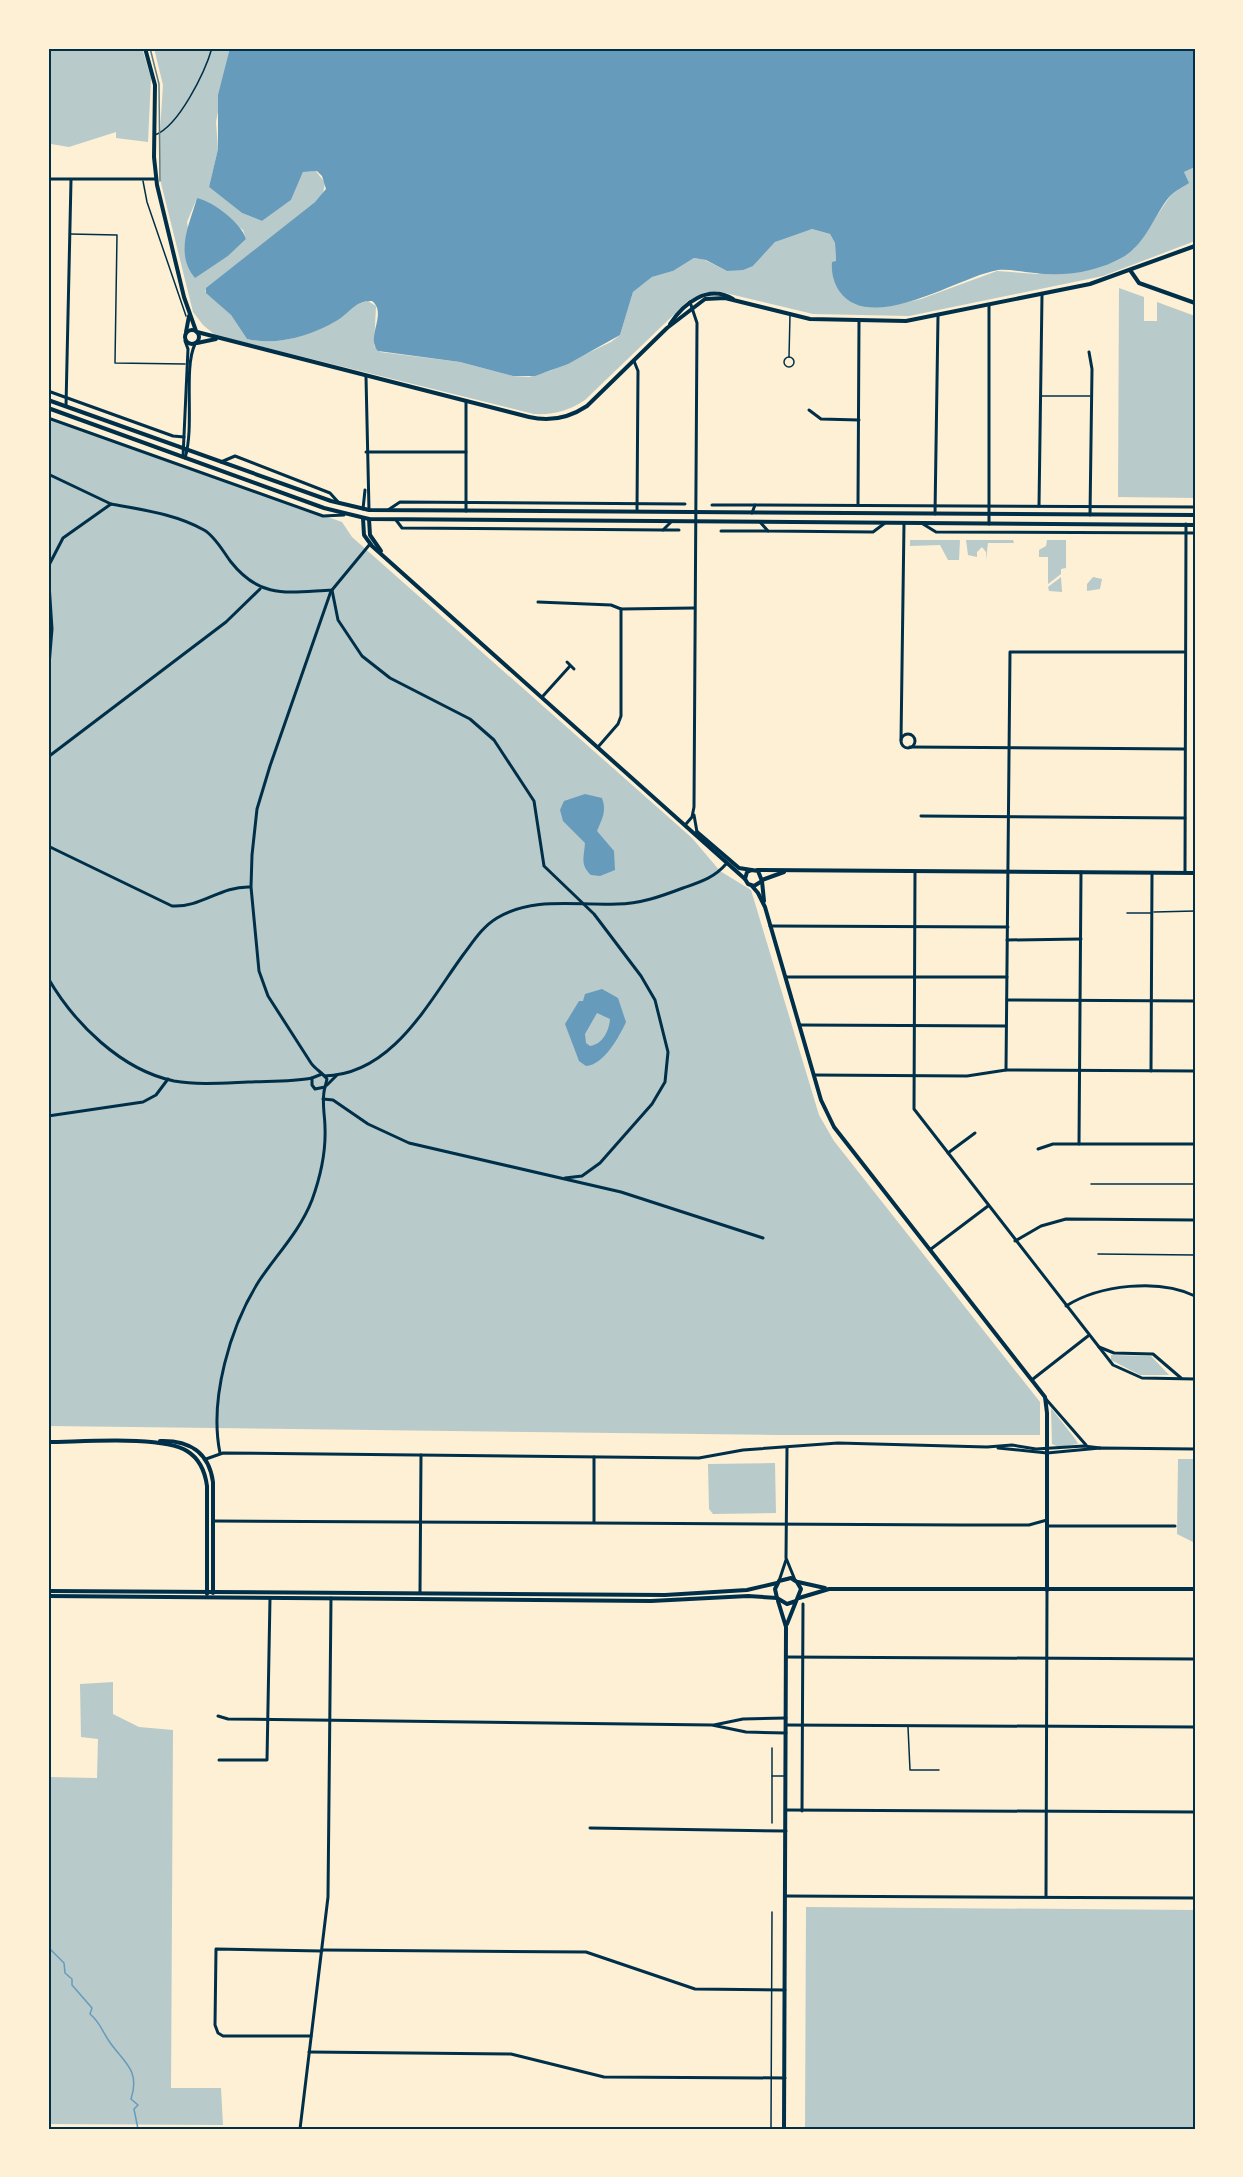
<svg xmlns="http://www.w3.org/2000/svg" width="1243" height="2177" viewBox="0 0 1243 2177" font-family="Commissioner,sans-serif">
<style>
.green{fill:#b9caca;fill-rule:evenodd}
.water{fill:#669bbc;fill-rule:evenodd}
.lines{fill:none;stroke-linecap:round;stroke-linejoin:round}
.stream{stroke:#669bbc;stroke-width:1.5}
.service{stroke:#003049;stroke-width:1.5}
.minor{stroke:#003049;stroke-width:3}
.tertiary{stroke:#003049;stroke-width:4}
.secondary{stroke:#003049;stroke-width:4}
.tram{stroke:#657d81;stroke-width:1.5}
.neatline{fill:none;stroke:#003049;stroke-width:2}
</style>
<rect width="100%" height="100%" fill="#fdf0d5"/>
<!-- green -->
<g class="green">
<path d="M48 48H142L151 78 148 142 116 138V132L69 147 51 144 50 169H48Z"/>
<path d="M154 48H230L216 122 218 149 209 187 242 213 262 221 291 200 303 172 316 171 325 183 323 194 315 202 205 291 231 315 247 339C278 346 310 336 336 319 346 312 355 303 368 301L376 306 374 346 380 352 460 362 513 376 529 377 550 371 611 342 620 335 633 292 652 277 673 271 694 258 705 260 727 271 753 266 775 242 787 237 812 229 830 234 835 243 836 262 894 305 921 299 997 271 1037 274 1134 249 1171 195 1188 183 1184 172 1195 167V241L1103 276 909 316 813 314 717 291 703 293 688 301 585 400C568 411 554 415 534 414L215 335 203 325 193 312 161 183 159 148 163 85ZM197 198 243 230 246 239 228 256 195 277 187 222Z"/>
<path d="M1119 288 1144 297V321H1157V302L1195 316V498L1118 497Z"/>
<path d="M48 420 342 522 352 537 692 838 720 871 751 890 819 1115 834 1141 1040 1402V1435H776L48 1426Z"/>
<path d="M910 540H960L959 560H948L940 545 910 546Z"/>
<path d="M966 540H1013L1014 543H988L986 560V552L982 547 977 552V557L968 555Z"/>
<path d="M1047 540H1066V568L1061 569V574L1048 584V557H1039V550L1046 546Z"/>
<path d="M1061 577 1062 592 1049 591 1048 587Z"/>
<path d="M1093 577 1102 579 1100 589 1087 591V584Z"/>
<path d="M1111 1355 1151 1356 1169 1375H1140L1111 1360Z"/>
<path d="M1051 1408 1076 1440 1078 1444 1059 1447 1052 1444Z"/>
<path d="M1178 1459H1195V1543L1177 1534Z"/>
<path d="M775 1463 776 1513 713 1514 709 1509 708 1464Z"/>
<path d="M113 1682V1714L139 1727 173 1730 171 2088H221L223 2125 48 2124V1777L97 1778 98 1739 81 1737 80 1684Z"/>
<path d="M806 1907 1195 1910V2129H805Z"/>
</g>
<!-- water -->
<g class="water">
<path d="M230 48H1195V167L1184 172 1189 183C1183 187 1175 191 1170 196 1154 215 1146 244 1123 257 1097 272 1064 277 1035 273 1023 272 1010 269 998 270 960 276 872 335 840 292 834 284 831 272 832 262L836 261 835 243 830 234 812 229 775 242 753 266 743 270 727 271 706 260 694 258 673 271 652 277 633 292 620 335 568 364 535 376H513L460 362 378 351C365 338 388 313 372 301 355 300 349 314 336 321 311 336 276 346 247 339L231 315 206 293V288L315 202 326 189 322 176 317 171 303 172 291 200 262 221 242 213 209 187 218 149V95Z"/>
<path d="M197 198C214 202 241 223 246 239L228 256 195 278C174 253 190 223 197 198Z"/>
<path d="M585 794 602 798C607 811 602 819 597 831L614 851 615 870 600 876 591 875C580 865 584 857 585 843L563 821 560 810 564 801Z"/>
<path d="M602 989 618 998 626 1022C619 1037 604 1065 586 1066L579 1061 565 1024 579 1001H583L585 994ZM597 1013 610 1019C609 1031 603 1044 590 1046L586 1043 585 1034Z"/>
</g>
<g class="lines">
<!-- stream -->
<path class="stream" d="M48 1947 64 1963 65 1973 72 1979V1985L92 2008 90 2014C100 2022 102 2031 109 2041 122 2061 141 2069 131 2099L138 2105 134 2109 138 2129"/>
<!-- service -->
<g class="service">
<path d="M155 135C179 126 205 72 212 48"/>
<path d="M143 181 147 202 186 316"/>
<path d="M70 234 117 235 115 363 185 364"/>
<path d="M789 357 790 315"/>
<circle cx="789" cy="362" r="5"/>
<path d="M1041 396H1090"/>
<path d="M1154 912 1195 911"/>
<path d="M1127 913H1151"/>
<path d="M1091 1184H1195"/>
<path d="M1098 1254 1195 1255"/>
<path d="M908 1727 910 1770H939"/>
<path d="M772 1776H785"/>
<path d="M772 1823V1748"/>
<path d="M771 2129 772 1912"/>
</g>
<!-- minor -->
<g class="minor">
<path d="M48 179H156"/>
<path d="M1089 352 1092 369 1090 515"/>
<path d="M634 361 638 371 637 511"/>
<path d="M366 377 369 510"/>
<path d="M48 391 173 436 184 437"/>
<path d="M66 406 71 180"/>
<path d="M809 410 821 419 859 420"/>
<path d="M48 418 323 516 344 515"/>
<path d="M366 452H466"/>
<path d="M183 457 188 349 185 341"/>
<path d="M185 458C195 426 183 369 195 344"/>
<path d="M221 462 235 456 330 493 339 503"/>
<path d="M48 474 111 504"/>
<path d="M858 504 859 321"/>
<path d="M712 505H755"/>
<path d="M1039 506 1042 295"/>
<path d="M363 509 365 490"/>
<path d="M388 510 400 502 685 504"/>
<path d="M466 511V401"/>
<path d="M752 513 755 505 1195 507"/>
<path d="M935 514 938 316"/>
<path d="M396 520 402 528 663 530 671 522"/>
<path d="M760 522 768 531 873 532 885 523"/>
<path d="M923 524 936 532 1195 533"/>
<path d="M989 524V306"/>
<path d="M663 530H679"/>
<path d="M721 531H768"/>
<path d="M48 567 63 538 111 504C143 510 176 514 204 530 215 536 224 553 231 562 261 600 289 592 332 590L370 544"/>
<path d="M48 568 52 629 48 678"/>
<path d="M332 590 338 620 362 656 390 678 470 719 494 740 534 801 544 866 594 914 641 976 655 1000 668 1052 665 1082 652 1104 600 1163 582 1176 565 1178"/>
<path d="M538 602 611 605 621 609V716L618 724 598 747"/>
<path d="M621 609 694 608"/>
<path d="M567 662 574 669"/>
<path d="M543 696 570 666"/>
<circle cx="908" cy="741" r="7"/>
<path d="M901 740 904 523"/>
<path d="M910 747 1184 749"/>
<path d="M48 757 226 622 260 589"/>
<path d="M694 815 697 832"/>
<path d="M921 816 1185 818"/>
<path d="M686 824 692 817 694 807 697 323 690 302"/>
<path d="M48 846 172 906C201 908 220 886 250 887"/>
<path d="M915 871 914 1109 1113 1365 1142 1378 1195 1379"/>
<path d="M1185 873 1186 524"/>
<path d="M770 926 1008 927"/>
<path d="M1007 940 1081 939"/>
<path d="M786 977H1007"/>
<path d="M48 978C74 1023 121 1070 174 1081 198 1085 223 1083 248 1082 269 1081 292 1082 312 1078"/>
<path d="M1007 1000 1195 1001"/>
<path d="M800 1025 1006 1026"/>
<path d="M1006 1070 1010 652H1184"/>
<path d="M1151 1071 1152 873"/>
<path d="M322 1074 312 1078V1085L315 1089 325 1087 327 1079C323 1073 315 1069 311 1063L268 996 259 971 251 887 252 855 257 809 270 766 331 591"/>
<path d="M814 1075 967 1076 1006 1070 1195 1071"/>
<path d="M324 1076C392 1075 428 1003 463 955 473 942 482 927 497 918 534 896 577 906 617 904 640 904 662 896 683 888 700 882 714 878 726 864"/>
<path d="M327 1085 337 1075"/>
<path d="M323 1099 333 1100 368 1124 409 1143 621 1192 763 1238"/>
<path d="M48 1116 143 1102 156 1095 168 1079"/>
<path d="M1079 1144 1081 872"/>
<path d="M1038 1149 1053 1144H1195"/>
<path d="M948 1153 975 1133"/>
<path d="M1015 1241 1041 1226 1066 1219 1195 1220"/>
<path d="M931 1249 988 1206"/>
<path d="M1066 1306C1099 1285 1159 1278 1195 1296"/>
<path d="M1099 1347 1114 1353 1153 1354 1181 1378"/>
<path d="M1033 1379 1088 1336"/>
<path d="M1045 1398 1086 1445"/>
<path d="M787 1448 786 1558 795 1580"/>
<path d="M998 1448 1047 1453 1100 1448 1195 1449"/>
<path d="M220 1453C209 1399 230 1327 259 1281 277 1254 300 1231 312 1200 320 1178 326 1153 325 1128 325 1114 321 1101 325 1087"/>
<path d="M206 1459 223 1453 699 1458 743 1450 838 1443 987 1447 1012 1445 1036 1449 1084 1446 1100 1448"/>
<path d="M213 1521 962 1525H1029L1047 1520"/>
<path d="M594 1522V1457"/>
<path d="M1047 1526H1175"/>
<path d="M779 1581 786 1560"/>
<path d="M420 1593 421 1455"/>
<path d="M786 1657 1195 1659"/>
<path d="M218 1716 228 1719 712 1725 746 1732 786 1733"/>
<path d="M714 1725 743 1719 786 1718"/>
<path d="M786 1725 1195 1727"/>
<path d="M219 1760H267L270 1598"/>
<path d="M786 1810 1195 1812"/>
<path d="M802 1811 803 1604"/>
<path d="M590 1828 786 1831"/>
<path d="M785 1896 1195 1898"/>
<path d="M1046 1897 1047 1590"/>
<path d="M323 1950 586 1952 695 1989 785 1990"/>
<path d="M311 2036H223L218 2033 215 2025 216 1949 322 1951"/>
<path d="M309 2052 511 2054 604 2077 785 2078"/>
<path d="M300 2129 328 1897 331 1598"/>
</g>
<!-- tertiary -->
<g class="tertiary">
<path d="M145 48 155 85 154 157 157 185 184 297 196 331"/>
<path d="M1130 270 1139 283 1195 303"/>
<path d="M670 324C684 303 708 284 733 299"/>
<circle cx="192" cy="337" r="7"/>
<path d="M186 332 189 316"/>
<path d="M197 332 529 417C550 422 569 418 587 406L667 328 705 299 725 298 810 319 906 321 1090 284 1195 246"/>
<path d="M197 343 216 339"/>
<path d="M762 881 764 901"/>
<path d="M752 886 758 893 765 907 821 1100 834 1127 1045 1397 1047 1413V1590"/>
</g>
<!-- secondary -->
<g class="secondary">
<path d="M48 400 331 501 369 510 1195 515"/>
<path d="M48 408 324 508 369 519 1195 525"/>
<path d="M363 518 364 535 372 546 745 879"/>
<path d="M369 519 370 535 381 551"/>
<path d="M697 832 739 868 758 871 762 881 754 886 748 884 745 879 747 872 752 870"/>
<path d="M757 870 1195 873"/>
<path d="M762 880 784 872"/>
<path d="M160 1441C189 1440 209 1452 213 1482V1593"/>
<path d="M48 1442C80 1442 162 1435 187 1451 200 1459 205 1471 207 1486V1594"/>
<path d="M798 1582 825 1588"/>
<path d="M48 1591 665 1595 747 1590 777 1583"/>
<path d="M48 1596 651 1601 748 1596 777 1598"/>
<path d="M799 1598 829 1589H1195"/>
<path d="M778 1601 786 1627 784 2129"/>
<path d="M787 1624 801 1589 797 1582 791 1578 779 1581 775 1589 777 1598 787 1604 796 1601"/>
</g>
<!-- tram -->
<path class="tram" d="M150 48 159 84 160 181"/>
</g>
<!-- border -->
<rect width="1243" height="2177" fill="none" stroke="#fdf0d5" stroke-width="99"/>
<rect x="50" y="50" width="1144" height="2078" class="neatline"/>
</svg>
